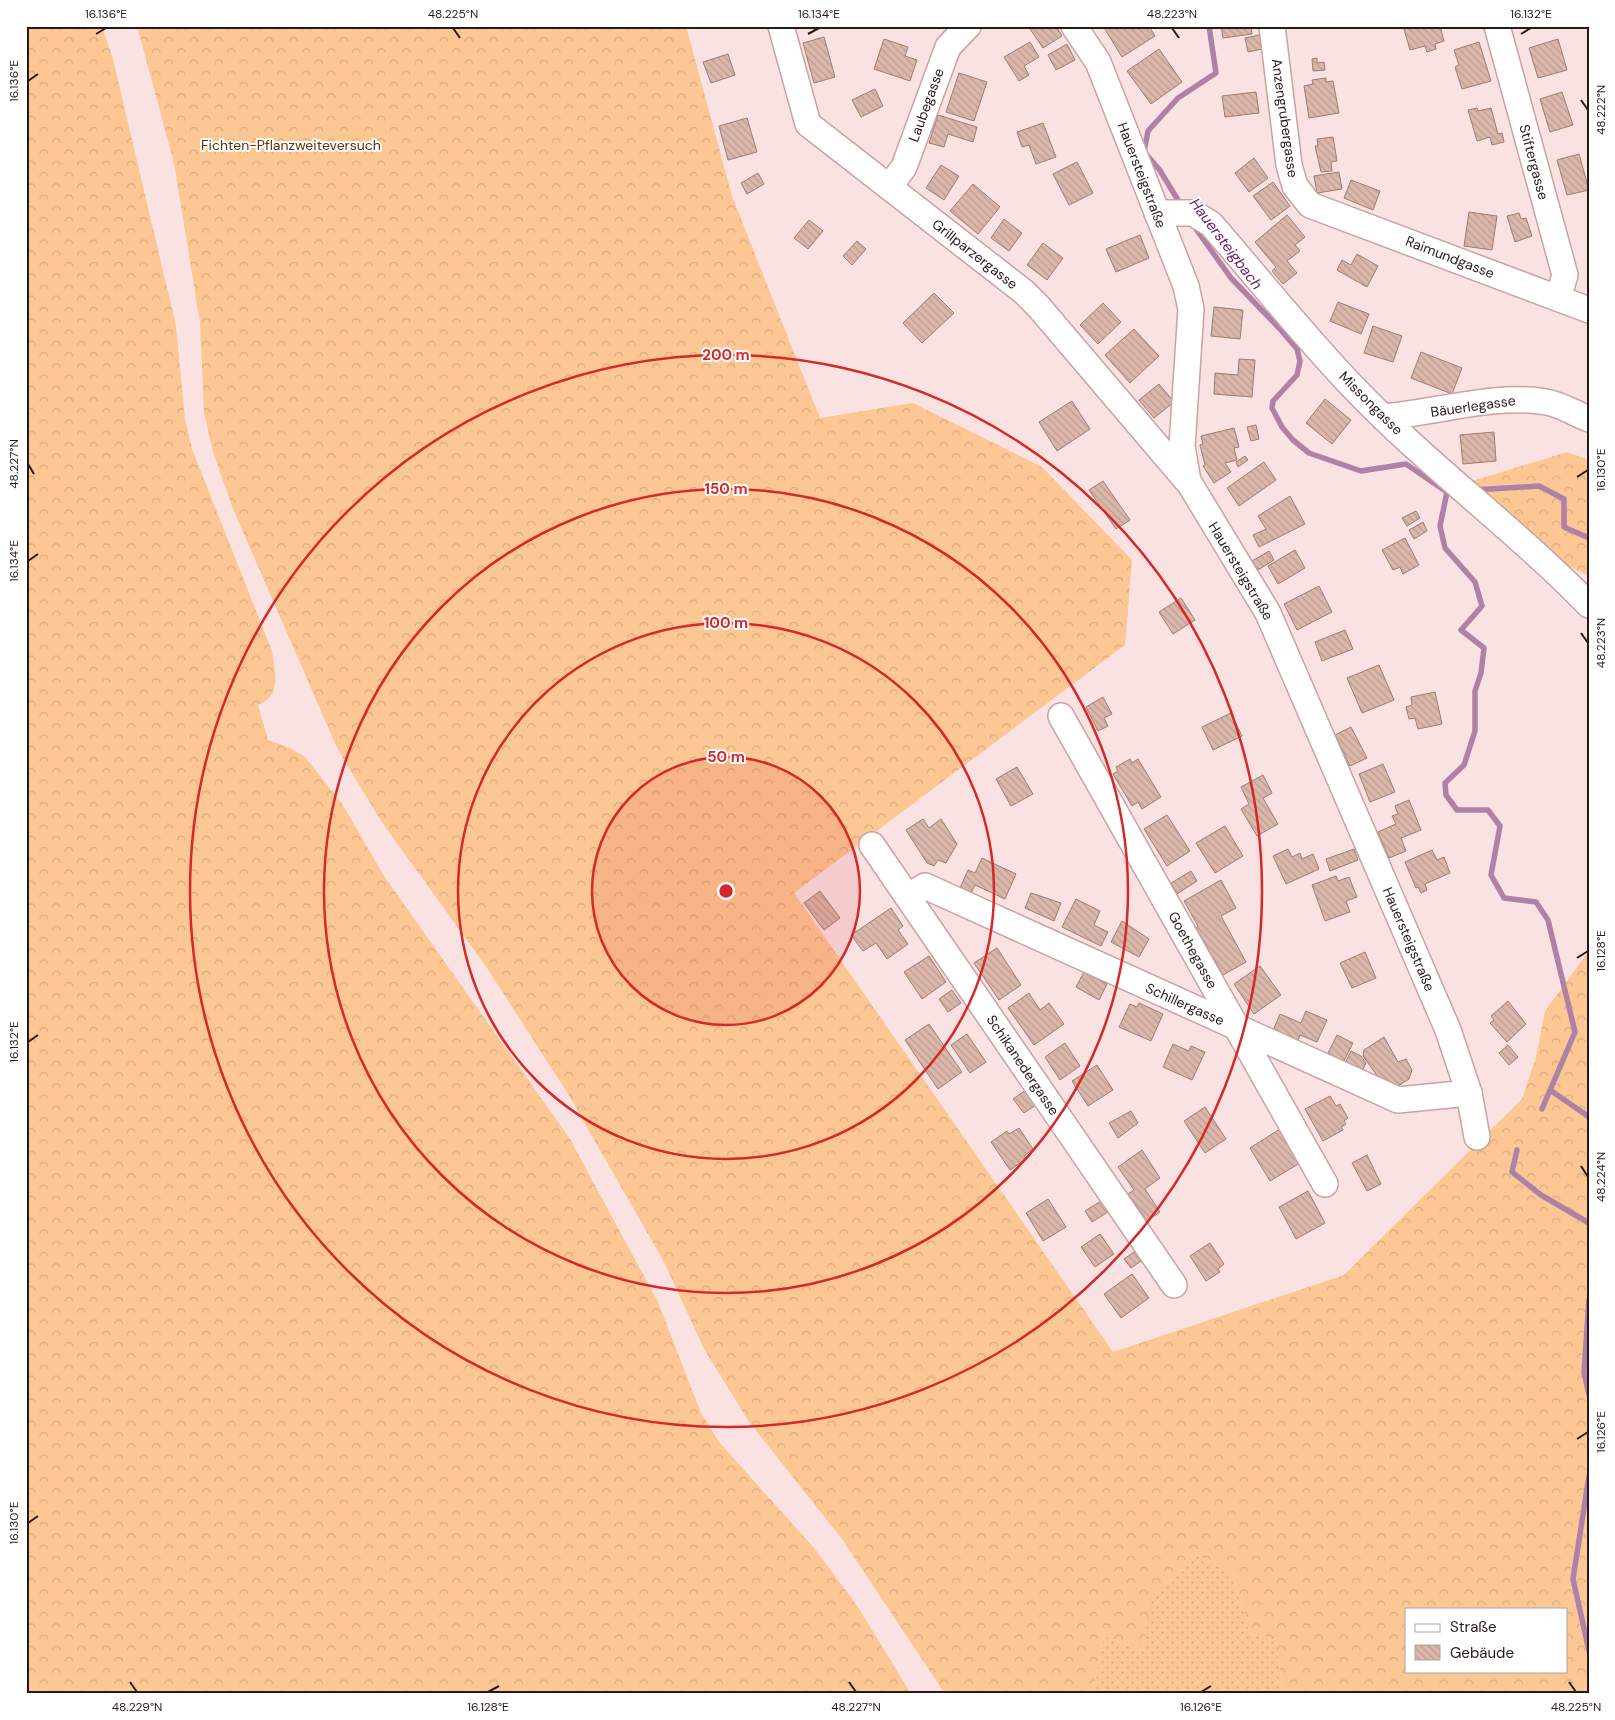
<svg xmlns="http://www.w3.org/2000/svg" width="1615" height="1720" viewBox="0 0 1615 1720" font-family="'DM Sans',sans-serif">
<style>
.grass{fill:url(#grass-dots)}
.forest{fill:url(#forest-crowns);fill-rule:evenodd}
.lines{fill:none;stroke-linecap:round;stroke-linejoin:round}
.stream{stroke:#b081a7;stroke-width:5.5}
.building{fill:url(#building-back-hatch);stroke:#9d7d71}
.minor-casing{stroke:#c9a3a3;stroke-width:28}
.minor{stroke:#fff;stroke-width:25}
.ticks{fill:none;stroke:#271919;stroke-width:2}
.ring{fill:none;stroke:#d62828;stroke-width:2.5}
.labels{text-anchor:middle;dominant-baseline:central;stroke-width:4;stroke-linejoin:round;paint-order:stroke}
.street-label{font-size:14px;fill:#271919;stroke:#fff}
.park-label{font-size:14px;fill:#593304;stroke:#fff}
.water-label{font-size:15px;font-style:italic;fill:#682264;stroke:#fff}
.centre{fill:#d62828;stroke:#fff;stroke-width:2.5}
.ring-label{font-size:15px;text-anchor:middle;font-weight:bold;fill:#d62828;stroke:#fff;stroke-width:4;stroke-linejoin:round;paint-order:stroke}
.neatline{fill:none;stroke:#271919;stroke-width:2}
.ticks-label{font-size:12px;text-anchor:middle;fill:#271919}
</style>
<defs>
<pattern id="grass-dots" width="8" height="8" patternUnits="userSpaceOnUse" patternTransform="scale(1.25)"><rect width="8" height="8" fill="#fdc794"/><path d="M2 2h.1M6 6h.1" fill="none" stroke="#d9aa7f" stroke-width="1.8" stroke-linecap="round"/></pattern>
<pattern id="forest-crowns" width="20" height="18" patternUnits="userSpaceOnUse" patternTransform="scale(1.25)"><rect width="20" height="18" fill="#fdc794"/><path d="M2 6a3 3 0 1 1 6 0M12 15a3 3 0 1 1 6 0" fill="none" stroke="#d9aa7f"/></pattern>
<pattern id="building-back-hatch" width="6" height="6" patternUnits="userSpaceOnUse" patternTransform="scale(1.25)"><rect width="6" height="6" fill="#dab7aa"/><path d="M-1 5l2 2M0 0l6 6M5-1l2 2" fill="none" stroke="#bb9d92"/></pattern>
</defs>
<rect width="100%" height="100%" fill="#fae2e2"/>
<!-- grass -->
<path class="grass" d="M1194 1553 1233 1574 1250 1634 1276 1640 1283 1694H1092L1104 1636 1143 1650 1149 1601Z"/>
<!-- forest -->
<g class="forest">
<path d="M26 26H102L113 59 176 326 185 419 192 449 272 651C275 672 282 696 258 705L268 740 290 748 305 757 343 805 384 876 570 1139 658 1302 701 1413 719 1442 815 1549 858 1607 911 1694H26Z"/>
<path d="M137 26H686L732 196 820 418 913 403 1042 467 1132 560 1125 645 794 893 1113 1352 1344 1275 1522 1099 1536 1057 1545 1011 1589 951V1694H1283L1276 1640 1250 1634 1233 1574 1194 1553 1150 1601 1143 1650 1104 1636 1092 1694H945L842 1539 749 1422 704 1349 664 1262 568 1094 487 968 381 821 338 750 233 509 213 452 204 413 200 323 174 163ZM1406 1609H1566V1671H1406Z"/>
<path d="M1567 452 1589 460V576L1530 546 1466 483Z"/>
</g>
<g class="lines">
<!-- stream -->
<g class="stream">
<path d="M1181 205 1159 169 1144 152 1148 131 1178 98 1216 73 1209 26"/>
<path d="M1191 222 1231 278 1280 329 1297 349 1300 361 1297 375 1273 401 1272 408 1282 427 1293 440 1309 453 1361 471 1406 464 1447 492 1440 526 1445 548 1475 582 1482 606 1461 630 1484 648 1481 673 1475 691V731L1464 765 1445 783 1446 795 1457 810H1488L1500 826 1491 875 1504 898 1536 902 1548 920 1575 1032 1542 1109"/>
<path d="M1474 490 1539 486 1564 499V527L1589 538"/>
<path d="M1550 1090 1589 1117"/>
<path d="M1517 1150 1512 1172 1541 1195 1589 1223"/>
<path d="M1589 1299 1584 1373 1589 1395"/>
<path d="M1589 1476 1573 1579 1589 1651"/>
</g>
</g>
<!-- building -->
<g class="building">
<path d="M1028 26H1056L1062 36 1043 48Z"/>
<path d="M1103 26H1149L1155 36 1122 57Z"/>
<path d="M1221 26H1251L1252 34 1223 38Z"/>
<path d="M1403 26H1440L1444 41 1435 44 1436 49 1427 52 1425 46 1410 50Z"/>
<path d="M1264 34 1267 48 1248 52 1245 38Z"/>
<path d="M824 37 835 77 814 83 803 43Z"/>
<path d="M884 39 908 47 905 56 917 60 910 81 874 69Z"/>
<path d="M1558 39 1567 70 1538 78 1529 48Z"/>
<path d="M1030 42 1039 57 1024 66 1029 75 1019 81 1004 57Z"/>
<path d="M1479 42 1491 81 1462 89 1455 67 1459 65 1454 50Z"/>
<path d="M1067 44 1075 60 1056 70 1048 55Z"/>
<path d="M1159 49 1182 82 1151 104 1127 71Z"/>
<path d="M728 54 735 75 711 83 703 62Z"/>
<path d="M1317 58V63L1324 62 1325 70 1313 71 1312 59Z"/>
<path d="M959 73 987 82 974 121 946 112Z"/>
<path d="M1326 78V82L1333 81 1339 113 1309 118 1304 86 1313 84 1312 80Z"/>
<path d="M875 89 883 106 861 117 852 100Z"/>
<path d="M1256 92 1259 113 1225 117 1222 96Z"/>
<path d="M1562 92 1573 125 1550 132 1540 99Z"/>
<path d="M1477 108 1478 111 1491 108 1498 134 1502 133 1504 142 1492 145 1490 137 1477 141 1468 110Z"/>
<path d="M938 115 977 127 973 142 948 134 944 147 929 143Z"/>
<path d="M747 118 757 152 728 160 719 126Z"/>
<path d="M1043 123 1056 157 1036 164 1029 145 1022 147 1017 132Z"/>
<path d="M1333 137 1337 161 1331 162 1332 171 1321 172 1315 146H1318L1317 139Z"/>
<path d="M1579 154 1589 190 1567 195 1557 160Z"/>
<path d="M1254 158 1268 178 1249 192 1235 173Z"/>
<path d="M1077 162 1093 193 1069 205 1053 174Z"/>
<path d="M941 165 959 176 944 200 926 188Z"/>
<path d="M1339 172 1342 189 1317 193 1314 176Z"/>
<path d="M758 173 764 184 747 194 741 183Z"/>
<path d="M1351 180 1380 191 1373 210 1344 198Z"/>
<path d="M1273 182 1290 206 1271 220 1253 196Z"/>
<path d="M973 184 1000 207 978 234 950 211Z"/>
<path d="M1469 212 1497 216 1492 250 1464 246Z"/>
<path d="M1519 213 1521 219 1526 218 1532 236 1515 242 1507 216Z"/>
<path d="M1287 215 1305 237 1295 245 1300 251 1287 261 1297 273 1283 284 1272 271 1276 267 1255 242Z"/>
<path d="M1004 219 1022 233 1009 251 991 238Z"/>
<path d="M809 220 823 231 808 249 794 238Z"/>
<path d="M1140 235 1149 258 1116 272 1106 249Z"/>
<path d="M857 241 866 249 852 265 843 256Z"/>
<path d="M1043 243 1063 258 1047 280 1027 265Z"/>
<path d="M1357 254 1378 266 1367 287 1337 270 1342 260 1351 265Z"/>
<path d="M934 293 954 313 922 343 903 323Z"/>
<path d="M1338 302 1369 314 1361 334 1330 321Z"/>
<path d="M1103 303 1121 322 1098 344 1080 325Z"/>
<path d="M1214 307 1243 310 1240 339 1211 336Z"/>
<path d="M1373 326 1402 336 1393 362 1364 353Z"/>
<path d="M1134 329 1159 356 1130 383 1105 355Z"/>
<path d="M1421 352 1462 368 1452 394 1411 378Z"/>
<path d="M1239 359 1255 360 1252 397 1214 394 1215 373 1238 375Z"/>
<path d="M1159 384 1174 402 1154 418 1139 400Z"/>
<path d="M1325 399 1351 420 1332 444 1306 423Z"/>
<path d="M1072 401 1090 429 1057 451 1039 422Z"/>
<path d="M1256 425 1259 439 1251 441 1247 427Z"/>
<path d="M1234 428 1239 447 1234 448 1237 460 1225 463 1231 472 1214 483 1203 466 1205 465 1200 445 1203 444 1201 436Z"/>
<path d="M1494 432 1496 461 1463 464 1460 435Z"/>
<path d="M1245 456 1248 460 1238 467 1236 462Z"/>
<path d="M1264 462 1276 480 1239 506 1227 488Z"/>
<path d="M1103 481 1130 520 1116 529 1089 490Z"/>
<path d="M1290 496 1305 524 1259 547 1253 535 1266 529 1258 516Z"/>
<path d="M1416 511 1420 518 1407 526 1402 518Z"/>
<path d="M1423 522 1427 531 1414 539 1409 530Z"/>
<path d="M1405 538 1419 565 1403 574 1400 567 1393 570 1382 550Z"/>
<path d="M1295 550 1305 568 1278 584 1268 566Z"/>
<path d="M1269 551 1274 560 1258 570 1252 561Z"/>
<path d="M1319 586 1332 612 1297 630 1284 604Z"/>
<path d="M1181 598 1195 620 1173 634 1159 612Z"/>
<path d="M1345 630 1353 649 1322 661 1315 642Z"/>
<path d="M1379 665 1394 700 1362 713 1347 678Z"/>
<path d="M1435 692 1442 724 1418 729 1415 718 1409 719 1406 707 1412 705 1411 697Z"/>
<path d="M1103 697 1112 714 1104 718 1108 726 1098 731 1086 707Z"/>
<path d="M1231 713 1242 736 1213 750 1202 727Z"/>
<path d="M1351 727 1367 758 1350 766 1335 735Z"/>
<path d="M1130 759 1132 763 1138 759 1161 797 1142 809 1138 802 1132 806 1113 774 1118 771 1116 767Z"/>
<path d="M1383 764 1395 792 1370 802 1359 774Z"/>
<path d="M1017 767 1033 794 1011 806 996 779Z"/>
<path d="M1263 775 1272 793 1263 798 1278 824 1257 836 1241 809 1249 804 1241 787Z"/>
<path d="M1409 800 1421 830 1401 838 1406 851 1389 858 1378 832 1396 824 1392 816 1398 814 1395 806Z"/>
<path d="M1167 815 1190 851 1167 866 1144 829Z"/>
<path d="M923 819 929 828 941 819 957 844 946 863 938 860 934 866 927 863 906 830Z"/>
<path d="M1225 826 1243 856 1215 873 1196 843Z"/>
<path d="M1288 849 1292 857 1300 853 1302 859 1313 854 1319 869 1286 884 1273 856Z"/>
<path d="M1354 849 1358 860 1330 871 1326 859Z"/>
<path d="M1432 850 1437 860 1444 857 1450 873 1425 884 1427 890 1421 893 1418 887 1416 888 1405 862Z"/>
<path d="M982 858 1016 874 1005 899 975 885 971 893 960 888 968 870 975 873Z"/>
<path d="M1191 871 1197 881 1177 894 1171 883Z"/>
<path d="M1336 876 1338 881 1349 877 1357 897 1346 901 1350 912 1325 921 1312 885Z"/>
<path d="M1221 880 1236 908 1221 916 1246 962 1223 975 1196 928 1198 926 1184 901Z"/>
<path d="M820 891 840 918 824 930 804 903Z"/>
<path d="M1031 893 1061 903 1054 921 1025 908Z"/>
<path d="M1076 899 1100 911 1094 925 1108 932 1101 946 1062 927Z"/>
<path d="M891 908 903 926 898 930 908 944 887 959 876 943 863 951 851 935Z"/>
<path d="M1122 921 1149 939 1139 957 1111 942Z"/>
<path d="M997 948 1021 985 999 1000 974 963Z"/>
<path d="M1365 952 1376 978 1352 988 1340 963Z"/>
<path d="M929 956 946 982 922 999 904 972Z"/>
<path d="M1260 966 1281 995 1254 1014 1234 984Z"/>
<path d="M1084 972 1107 984 1099 1000 1076 987Z"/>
<path d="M952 990 961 1003 948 1012 939 999Z"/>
<path d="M1029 993 1040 1010 1049 1003 1064 1024 1034 1045 1008 1008Z"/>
<path d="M1508 1001 1526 1024 1507 1042 1490 1023 1494 1020 1491 1016Z"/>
<path d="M1139 1003 1163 1014 1151 1041 1119 1027 1130 1004 1137 1007Z"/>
<path d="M1306 1011 1327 1020 1317 1042 1300 1035 1297 1043 1272 1033 1280 1014 1301 1023Z"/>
<path d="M929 1024 962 1072 938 1089 905 1040Z"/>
<path d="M967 1034 986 1062 970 1073 951 1045Z"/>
<path d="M1337 1035 1353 1043 1343 1063 1327 1055Z"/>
<path d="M1384 1037 1398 1062 1406 1059 1412 1070 1409 1079 1398 1086 1378 1077 1363 1056 1364 1050Z"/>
<path d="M1065 1043 1080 1066 1060 1080 1045 1057Z"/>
<path d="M1173 1044 1189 1051 1191 1046 1205 1052 1192 1080 1163 1067Z"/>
<path d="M1508 1045 1518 1057 1509 1065 1499 1053Z"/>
<path d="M1351 1051 1361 1056 1366 1063 1362 1071 1345 1063Z"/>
<path d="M1097 1065 1113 1090 1088 1106 1072 1081Z"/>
<path d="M1026 1090 1036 1105 1024 1113 1013 1099Z"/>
<path d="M1330 1096 1336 1106 1340 1104 1348 1118 1344 1121 1346 1124 1341 1127 1343 1130 1323 1141 1305 1109Z"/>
<path d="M1205 1107 1226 1139 1205 1153 1184 1121Z"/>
<path d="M1131 1111 1138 1123 1118 1138 1109 1123Z"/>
<path d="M1019 1128 1033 1149 1024 1156 1026 1159 1010 1170 991 1142 1007 1131 1009 1134Z"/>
<path d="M1280 1129 1300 1163 1270 1181 1250 1148Z"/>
<path d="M1142 1150 1160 1178 1145 1189 1160 1212 1147 1221 1128 1194 1134 1190 1118 1167Z"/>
<path d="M1367 1155 1381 1184 1367 1191 1352 1163Z"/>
<path d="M1308 1191 1325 1223 1296 1239 1279 1207Z"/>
<path d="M1048 1199 1066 1227 1043 1241 1026 1213Z"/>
<path d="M1101 1201 1108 1212 1092 1222 1085 1211Z"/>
<path d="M1100 1234 1114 1254 1095 1267 1081 1247Z"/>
<path d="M1210 1243 1224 1264 1218 1269 1220 1272 1206 1281 1190 1256Z"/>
<path d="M1137 1250 1144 1259 1131 1268 1124 1259Z"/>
<path d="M1132 1274 1149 1298 1121 1318 1104 1294Z"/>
</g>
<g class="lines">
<!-- minor casing -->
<g class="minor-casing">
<g id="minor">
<path d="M781 26 808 124 1024 292 1038 306 1187 481"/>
<path d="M1074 26 1098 62 1186 286 1191 309 1182 446 1188 481 1268 613 1448 1030 1469 1093 1477 1137"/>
<path d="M1272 26 1289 165 1295 186 1310 205 1589 310"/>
<path d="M1497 26 1565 275 1558 298"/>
<path d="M890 186 904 167 948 47 968 26"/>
<path d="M1157 213H1193L1211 224C1258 278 1303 335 1353 387 1427 465 1514 528 1589 605"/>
<path d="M1383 417C1435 413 1496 393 1546 402 1560 404 1576 414 1589 419"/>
<path d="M1061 716 1325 1184"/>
<path d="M872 845 1174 1285"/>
<path d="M908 897 925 886 1398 1100 1469 1093"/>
</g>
</g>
<!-- minor -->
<use href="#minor" class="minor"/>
</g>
<!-- ticks -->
<path class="ticks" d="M453 28 460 38M1172 28 1179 38M96 34 106 28M808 34 819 28M1521 34 1531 28M28 81 38 74M1581 100 1588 110M28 464 34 474M1577 477 1588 470M28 561 38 554M1581 633 1588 643M1577 958 1588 951M28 1042 38 1035M1581 1166 1588 1177M1577 1439 1588 1432M28 1523 38 1516M130 1682 137 1692M849 1682 856 1692M1569 1682 1576 1692M488 1692 499 1686M1201 1692 1211 1686"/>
<!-- distance rings -->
<circle cx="726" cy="891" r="134" fill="#d62828" fill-opacity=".12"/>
<g class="ring">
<circle cx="726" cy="891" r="134"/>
<circle cx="726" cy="891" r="268"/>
<circle cx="726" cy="891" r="402"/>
<circle cx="726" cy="891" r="536"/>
</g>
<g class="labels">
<!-- street labels -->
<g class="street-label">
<text transform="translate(926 105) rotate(-70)">Laubegasse</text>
<text transform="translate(1285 118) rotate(82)">Anzengrubergasse</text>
<text transform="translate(1534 162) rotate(75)">Stiftergasse</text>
<text transform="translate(1142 175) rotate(69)">Hauersteigstraße</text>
<text transform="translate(975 254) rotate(38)">Grillparzergasse</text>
<text transform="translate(1450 257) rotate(21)">Raimundgasse</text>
<text transform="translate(1371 403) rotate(45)">Missongasse</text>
<text transform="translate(1473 406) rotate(-8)">Bäuerlegasse</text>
<text transform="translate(1241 571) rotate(59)">Hauersteigstraße</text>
<text transform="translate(1409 939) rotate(67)">Hauersteigstraße</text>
<text transform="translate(1193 950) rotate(61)">Goethegasse</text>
<text transform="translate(1185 1004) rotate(24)">Schillergasse</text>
<text transform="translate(1023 1065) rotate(56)">Schikanedergasse</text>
</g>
<!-- park labels -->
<g class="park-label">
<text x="291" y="145">Fichten-Pflanzweiteversuch</text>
</g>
<!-- water labels -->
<g class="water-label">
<text transform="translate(1226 244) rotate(53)">Hauersteigbach</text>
</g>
</g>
<circle cx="726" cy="891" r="8" class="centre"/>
<g class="ring-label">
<text x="726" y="360">200 m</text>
<text x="726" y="494">150 m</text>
<text x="726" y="628">100 m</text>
<text x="726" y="762">50 m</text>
</g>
<!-- border -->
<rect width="1615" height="1720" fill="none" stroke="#ffffff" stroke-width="55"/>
<!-- legend -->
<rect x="1405" y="1608" width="162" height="65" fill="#ffffff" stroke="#a9a3a3"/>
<rect x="1415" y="1624" width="25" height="8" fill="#ffffff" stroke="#a9a3a3"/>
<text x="1450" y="1632" font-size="15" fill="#271919">Straße</text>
<rect x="1415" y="1645" width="25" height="15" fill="url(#building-back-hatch)" stroke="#a9a3a3"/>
<text x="1450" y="1658" font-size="15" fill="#271919">Gebäude</text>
<rect x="28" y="28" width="1560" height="1664" class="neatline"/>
<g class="ticks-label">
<text x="106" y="18">16.136°E</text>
<text x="453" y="18">48.225°N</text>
<text x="819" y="18">16.134°E</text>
<text x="1172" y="18">48.223°N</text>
<text x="1531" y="18">16.132°E</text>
<text transform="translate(14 81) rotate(-90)" y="4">16.136°E</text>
<text transform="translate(1601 110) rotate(-90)" y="4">48.222°N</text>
<text transform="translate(14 464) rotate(-90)" y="4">48.227°N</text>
<text transform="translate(1601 470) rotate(-90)" y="4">16.130°E</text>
<text transform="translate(14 561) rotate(-90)" y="4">16.134°E</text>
<text transform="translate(1601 643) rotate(-90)" y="4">48.223°N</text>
<text transform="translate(1601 951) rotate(-90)" y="4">16.128°E</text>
<text transform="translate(14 1042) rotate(-90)" y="4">16.132°E</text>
<text transform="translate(1601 1177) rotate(-90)" y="4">48.224°N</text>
<text transform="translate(1601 1432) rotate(-90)" y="4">16.126°E</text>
<text transform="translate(14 1523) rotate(-90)" y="4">16.130°E</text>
<text x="137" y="1711">48.229°N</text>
<text x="488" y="1711">16.128°E</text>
<text x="856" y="1711">48.227°N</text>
<text x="1201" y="1711">16.126°E</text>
<text x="1576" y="1711">48.225°N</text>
</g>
</svg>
